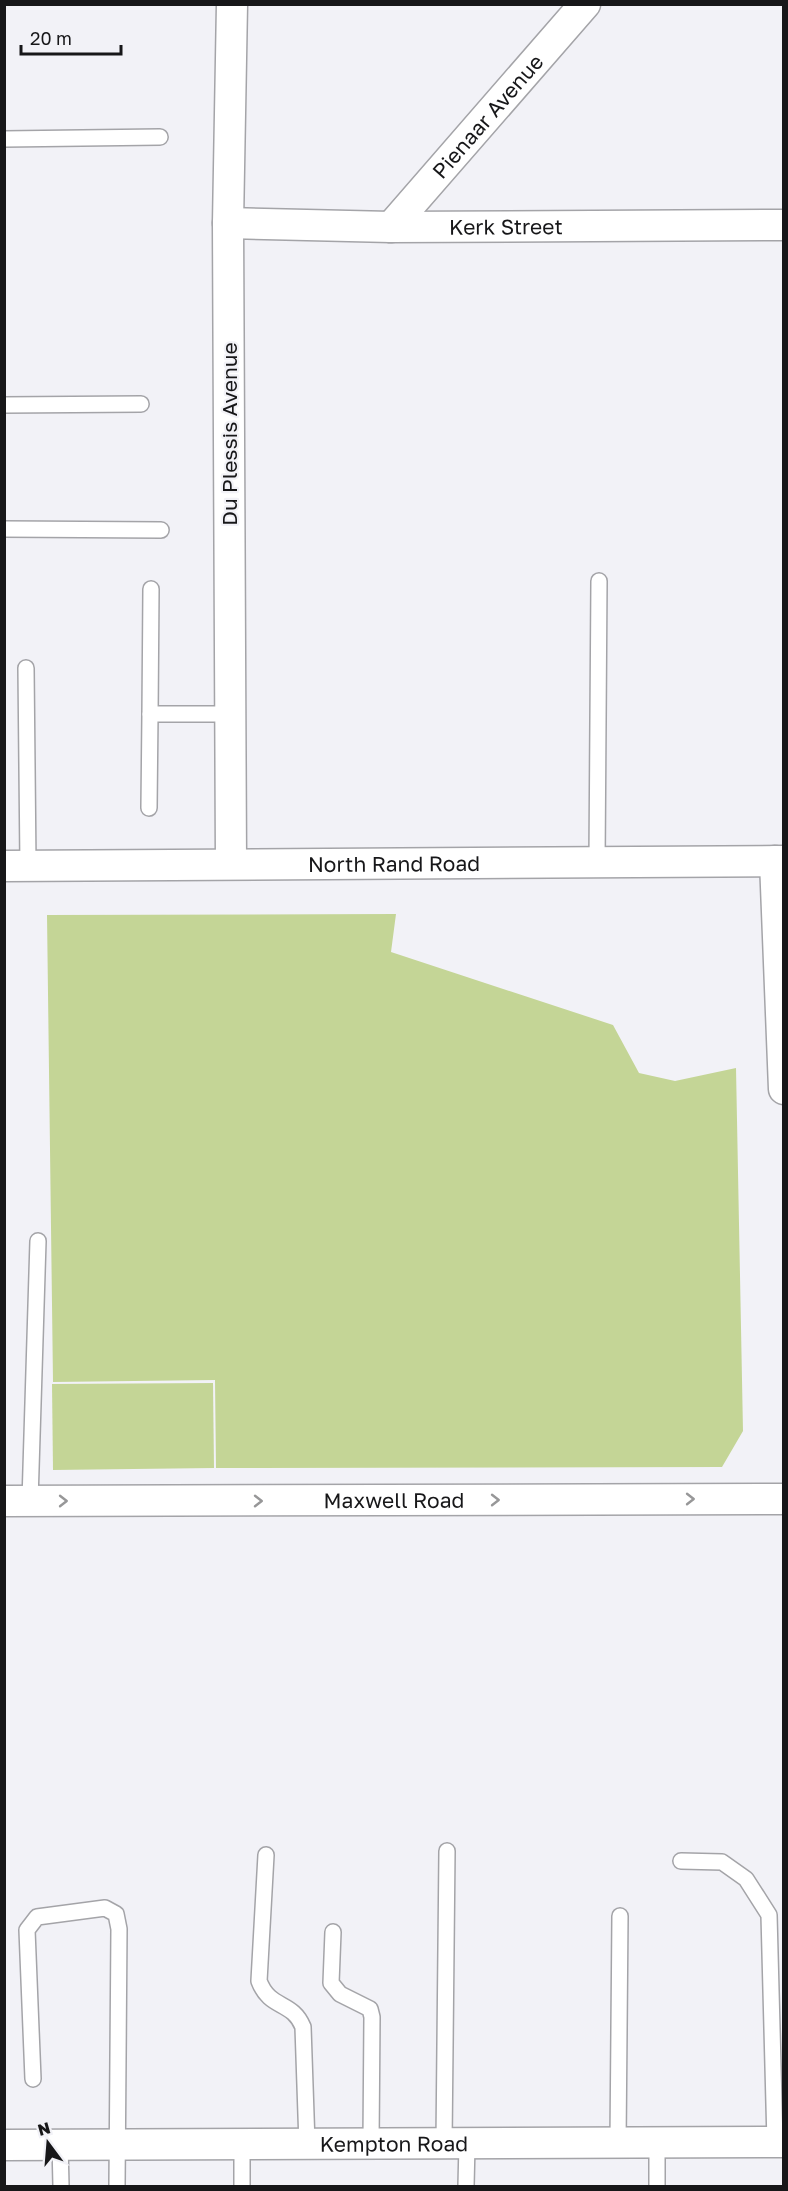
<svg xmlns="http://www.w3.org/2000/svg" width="788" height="2191" viewBox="0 0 788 2191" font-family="'Golos Text',sans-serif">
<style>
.green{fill:#c4d596}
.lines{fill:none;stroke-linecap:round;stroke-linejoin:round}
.lane-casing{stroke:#a4a4a8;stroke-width:18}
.street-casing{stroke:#a4a4a8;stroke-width:33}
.lane{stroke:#fff;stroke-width:15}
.street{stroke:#fff;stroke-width:30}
.oneway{stroke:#979798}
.labels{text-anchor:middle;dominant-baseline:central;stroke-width:4.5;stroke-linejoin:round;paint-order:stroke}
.street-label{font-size:21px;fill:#171719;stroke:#f2f2f7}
</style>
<rect width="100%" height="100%" fill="#f2f2f7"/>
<!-- green -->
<g class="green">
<path d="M396 914 391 952 613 1025 639 1073 675 1081 736 1068 743 1431 722 1467 216 1468 215 1380 53 1382 47 915Z"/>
<path d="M213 1383 214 1468 53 1470 52 1384Z"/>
</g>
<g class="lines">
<!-- lane casing -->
<g class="lane-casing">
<g id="lane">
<path d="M4 139 160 137"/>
<path d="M4 405 141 404"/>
<path d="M4 529 161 530"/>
<path d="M151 589 150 714H230"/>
<path d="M26 668 28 865"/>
<path d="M149 808 150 714"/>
<path d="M597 862 599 581"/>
<path d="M30 1501 38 1241"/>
<path d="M266 1855 259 1981C270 2010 292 2000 303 2027L307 2144"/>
<path d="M681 1861 722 1862 746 1879 769 1915 775 2142"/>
<path d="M333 1932 331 1983 340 1994 370 2009 372 2017 371 2143"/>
<path d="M33 2079 27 1930 37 1917 105 1908 116 1914 119 1929 117 2186"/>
<path d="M444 2143 447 1851"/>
<path d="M618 2143 620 1916"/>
<path d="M60 2144 61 2186"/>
<path d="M242 2144V2186"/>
<path d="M466 2186 467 2144"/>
<path d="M657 2186V2141"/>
</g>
</g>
<!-- street casing -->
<g class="street-casing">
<g id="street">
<path id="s1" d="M228 223 391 227 784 225"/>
<path id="s2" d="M391 227 585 4"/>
<path d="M775 861 784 1089"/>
<path d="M231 863 228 223 232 4"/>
<path id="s3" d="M4 866 784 861"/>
<path id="s4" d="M4 1501 784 1499"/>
<path id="s5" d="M4 2145 784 2142"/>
</g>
</g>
<!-- lane -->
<use href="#lane" class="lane"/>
<!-- street -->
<use href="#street" class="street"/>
</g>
<!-- one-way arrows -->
<defs><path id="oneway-chevron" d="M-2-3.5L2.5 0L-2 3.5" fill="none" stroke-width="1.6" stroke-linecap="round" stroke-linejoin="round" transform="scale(1.5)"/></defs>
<g class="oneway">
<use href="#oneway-chevron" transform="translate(690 1499)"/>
<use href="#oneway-chevron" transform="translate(495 1500)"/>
<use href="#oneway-chevron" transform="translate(63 1501)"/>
<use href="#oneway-chevron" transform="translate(258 1501)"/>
</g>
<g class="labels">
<!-- street labels -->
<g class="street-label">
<text stroke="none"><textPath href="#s2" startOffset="147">Pienaar Avenue</textPath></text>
<text stroke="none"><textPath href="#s1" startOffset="278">Kerk Street</textPath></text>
<text transform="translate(229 434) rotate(-90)">Du Plessis Avenue</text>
<text stroke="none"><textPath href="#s3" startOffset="390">North Rand Road</textPath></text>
<text stroke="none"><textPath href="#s4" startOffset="390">Maxwell Road</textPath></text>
<text stroke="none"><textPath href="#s5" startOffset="390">Kempton Road</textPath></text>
</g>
</g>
<!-- border -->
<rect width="788" height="2191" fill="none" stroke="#171719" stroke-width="12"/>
<!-- north arrow -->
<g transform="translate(48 2143) rotate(344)" stroke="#f2f2f7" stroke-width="4.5" paint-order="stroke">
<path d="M0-4.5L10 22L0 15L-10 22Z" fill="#171719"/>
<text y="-9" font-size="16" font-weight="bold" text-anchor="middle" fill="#171719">N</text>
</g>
<!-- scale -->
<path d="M21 45v9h100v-9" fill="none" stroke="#171719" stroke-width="3"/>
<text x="30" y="45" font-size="18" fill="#171719" stroke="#f2f2f7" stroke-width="4.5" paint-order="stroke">20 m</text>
</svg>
